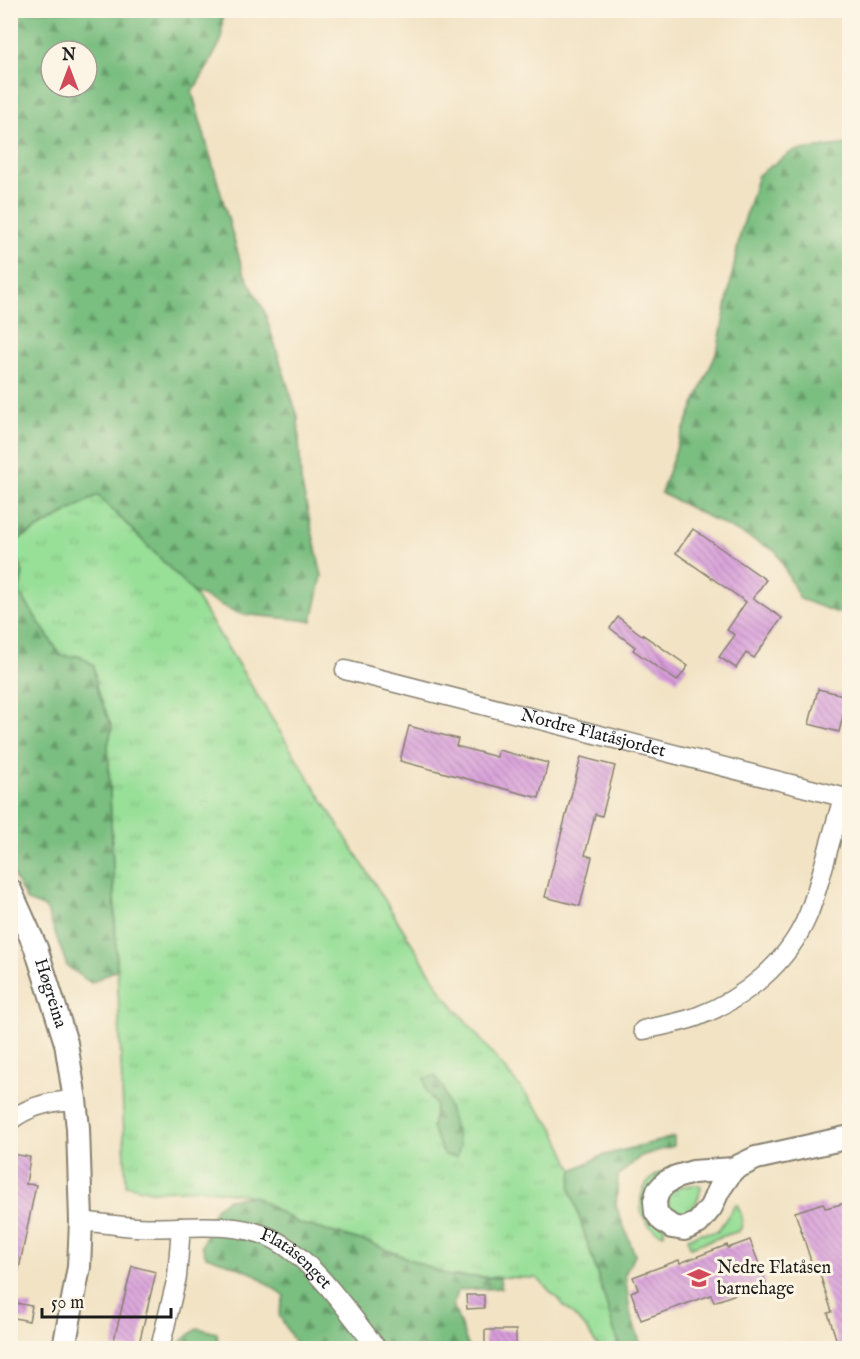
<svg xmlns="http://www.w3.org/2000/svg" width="860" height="1359" viewBox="0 0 860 1359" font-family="'IM FELL English',serif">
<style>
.grass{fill:url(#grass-tufts);stroke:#5a7e5a;stroke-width:1.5}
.forest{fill:url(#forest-firs);stroke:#4b6d4e;stroke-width:1.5;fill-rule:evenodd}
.building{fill:url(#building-back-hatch)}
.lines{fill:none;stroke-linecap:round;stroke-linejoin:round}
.minor-casing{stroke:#878070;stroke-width:21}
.tertiary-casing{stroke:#878070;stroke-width:26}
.minor{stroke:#fff;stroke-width:18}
.tertiary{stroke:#fff;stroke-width:22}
.labels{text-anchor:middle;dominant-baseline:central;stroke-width:6;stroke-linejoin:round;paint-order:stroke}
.street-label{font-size:18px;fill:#1c1c1c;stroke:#fcf5e5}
.poi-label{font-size:18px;fill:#1c1c1c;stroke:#fcf5e5;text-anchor:start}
</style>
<defs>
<pattern id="grass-tufts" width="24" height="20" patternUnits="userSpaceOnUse" patternTransform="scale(1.5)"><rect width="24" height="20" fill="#98df98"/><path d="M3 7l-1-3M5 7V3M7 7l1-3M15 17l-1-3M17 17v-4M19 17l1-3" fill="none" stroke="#82bf82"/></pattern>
<pattern id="forest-firs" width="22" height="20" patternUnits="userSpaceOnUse" patternTransform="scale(1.5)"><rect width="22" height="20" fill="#7abe80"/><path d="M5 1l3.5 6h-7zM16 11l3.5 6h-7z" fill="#639a68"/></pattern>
<pattern id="building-back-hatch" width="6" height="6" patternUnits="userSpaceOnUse" patternTransform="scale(1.5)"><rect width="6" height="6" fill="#d89eda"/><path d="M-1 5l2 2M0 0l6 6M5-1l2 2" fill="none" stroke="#ae80b0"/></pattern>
</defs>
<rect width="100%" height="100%" fill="#fcf5e5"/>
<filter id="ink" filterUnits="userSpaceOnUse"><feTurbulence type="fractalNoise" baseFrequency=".0167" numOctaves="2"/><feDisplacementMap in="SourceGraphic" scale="12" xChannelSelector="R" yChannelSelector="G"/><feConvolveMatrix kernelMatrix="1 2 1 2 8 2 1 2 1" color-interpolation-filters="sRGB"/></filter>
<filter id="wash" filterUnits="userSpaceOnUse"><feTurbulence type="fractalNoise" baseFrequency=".008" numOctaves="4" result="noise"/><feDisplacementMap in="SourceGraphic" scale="24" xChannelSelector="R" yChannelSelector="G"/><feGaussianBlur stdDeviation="1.35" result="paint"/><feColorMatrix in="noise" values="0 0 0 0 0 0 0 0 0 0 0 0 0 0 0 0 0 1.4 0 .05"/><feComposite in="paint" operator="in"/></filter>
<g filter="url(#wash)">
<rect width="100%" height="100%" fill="#f2e3c5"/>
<!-- grass -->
<g class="grass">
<path d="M98 495 193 592 442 992 554 1129 573 1170 570 1188 599 1279 618 1344 607 1348H599L585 1327 537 1278 449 1276 371 1243 298 1223 253 1196 202 1189 151 1191 126 1185 108 745 112 728 96 686 94 666 81 656H61L19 592 23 573 14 554 16 541Z"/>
<path d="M666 1170V1172L664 1234C640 1228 633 1198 650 1180 655 1175 660 1173 666 1170Z"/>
<path d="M699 1185 701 1188C688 1243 652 1201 676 1188 683 1185 692 1185 699 1185Z"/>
<path d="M736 1204H737C741 1214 746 1222 739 1231L690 1247 688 1238 701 1233 717 1232Z"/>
</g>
<!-- forest -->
<g class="forest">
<path d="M10 11H223L221 41 207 68 192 92 243 271 264 310 298 418 301 481 322 576 312 621 240 614 193 592 98 495 16 541 14 554C25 569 23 575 19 592L61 656H81L94 666 96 686 112 728 108 745 117 969 91 983 67 966 46 908 27 901 11 871ZM51 51H87V87H51Z"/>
<path d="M849 144H850L849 614 838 613 800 599 776 551 661 493 678 443 718 348 740 235 758 175 793 151Z"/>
<path d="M435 1076 443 1087 460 1146 457 1157 444 1155 432 1128 436 1105 426 1091 424 1078Z"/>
<path d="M674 1137V1146L641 1156 618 1176 616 1206 635 1255 625 1274 630 1313 642 1348H607L618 1344 599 1279 570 1188 573 1170 601 1156Z"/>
<path d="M253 1196 298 1223 371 1243 449 1276 500 1278 501 1288 459 1290 453 1305 469 1348H298L279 1315 284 1296 252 1273 230 1264 206 1256 202 1246 215 1208 228 1199Z"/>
<path d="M198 1328 217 1333 219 1348H173Z"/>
</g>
<g id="blocks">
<!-- building -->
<g class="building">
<path d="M693 529 766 580 753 598 782 618 754 658 746 653 736 668 719 657 735 635 727 630 746 602 676 553Z"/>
<path d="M618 617 643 636V635L688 666 677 681 633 650 635 647 610 628Z"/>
<path d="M818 689 848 696 839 732 809 724Z"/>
<path d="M409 726 458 739 456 746 497 757 498 750 548 763 539 798 400 761Z"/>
<path d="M581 757 615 766 602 816 595 814 585 855 592 857 580 906 545 897Z"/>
<path d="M12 1154 30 1157 26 1184 36 1185 17 1279 10 1278V1164Z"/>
<path d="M823 1203 825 1208 846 1203 849 1214V1348H839L828 1313 832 1312 816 1262 812 1264 795 1212Z"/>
<path d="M750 1240 766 1283 714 1302 711 1295 641 1320 631 1292 638 1289 633 1277 679 1260 680 1263 727 1245 728 1248Z"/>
<path d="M132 1266 156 1272 138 1348H112Z"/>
<path d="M466 1295H484V1308L467 1309Z"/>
<path d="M10 1302 32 1306 29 1321 10 1317Z"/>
<rect x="485" y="1330" width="31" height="18"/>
</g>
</g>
</g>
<g filter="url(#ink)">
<use href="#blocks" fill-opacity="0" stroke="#878070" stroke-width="1.5"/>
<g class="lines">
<!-- minor casing -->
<g class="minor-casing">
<g id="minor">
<path id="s1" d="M345 670 850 799"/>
<path d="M643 1030C660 1026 679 1023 696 1017 744 999 788 963 808 915 816 895 821 875 827 854 832 835 838 816 843 797"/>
<path d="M10 1121C28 1106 53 1101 75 1100"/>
<path id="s2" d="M81 1221C100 1223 118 1226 136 1227 181 1230 237 1218 277 1241 315 1262 350 1315 377 1348"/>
<path d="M160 1348 177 1277 181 1227"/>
</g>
</g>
<!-- tertiary casing -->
<g class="tertiary-casing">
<g id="tertiary">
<path id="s3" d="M10 890 36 948 66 1043 75 1100 78 1128 81 1221 79 1267 64 1348"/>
<path d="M733 1169 718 1191 711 1207 698 1223 684 1229 672 1227 662 1220 656 1212 655 1201 658 1191 665 1183 676 1177 693 1172 733 1169 756 1158 850 1137"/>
</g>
</g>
<!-- minor -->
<use href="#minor" class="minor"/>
<!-- tertiary -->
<use href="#tertiary" class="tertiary"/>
</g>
</g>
<!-- icons -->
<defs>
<g id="school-bare" transform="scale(1.8)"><path d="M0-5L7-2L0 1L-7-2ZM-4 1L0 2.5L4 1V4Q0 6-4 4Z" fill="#d1495b" stroke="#fcf5e5" stroke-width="2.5" paint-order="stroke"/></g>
</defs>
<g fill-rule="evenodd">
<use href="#school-bare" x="699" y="1278"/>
</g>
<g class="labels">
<!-- street labels -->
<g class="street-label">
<text stroke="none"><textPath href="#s1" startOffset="256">Nordre Flatåsjordet</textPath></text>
<text stroke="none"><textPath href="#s3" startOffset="111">Høgreina</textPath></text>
<text stroke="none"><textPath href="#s2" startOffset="224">Flatåsenget</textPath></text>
</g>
<!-- poi labels -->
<g class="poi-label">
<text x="717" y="1268">Nedre Flatåsen<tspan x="717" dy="21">barnehage</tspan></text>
</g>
</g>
<!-- margin -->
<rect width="860" height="1359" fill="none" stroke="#fcf5e5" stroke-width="36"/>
<!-- north arrow -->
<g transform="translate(69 69)"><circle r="28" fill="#fcf5e5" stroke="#a29e95" stroke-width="1.5"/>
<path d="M0-4.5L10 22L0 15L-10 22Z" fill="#d1495b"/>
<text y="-9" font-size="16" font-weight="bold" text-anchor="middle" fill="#1c1c1c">N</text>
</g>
<!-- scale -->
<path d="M42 1308v9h129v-9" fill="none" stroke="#1c1c1c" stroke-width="3"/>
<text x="51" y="1308" font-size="18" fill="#1c1c1c" stroke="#fcf5e5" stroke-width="4.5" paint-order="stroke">50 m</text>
</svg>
